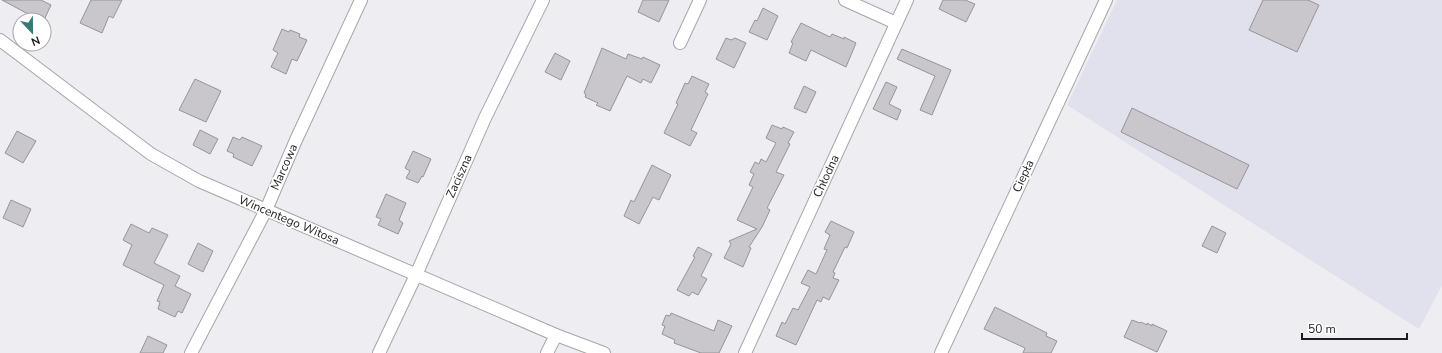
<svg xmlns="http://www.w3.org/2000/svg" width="1442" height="353" viewBox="0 0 1442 353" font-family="'Nunito Sans',sans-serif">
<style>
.built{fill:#e1e1ed}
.building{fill:#c9c7cb;stroke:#969498}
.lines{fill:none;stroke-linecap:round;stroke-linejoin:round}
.street-casing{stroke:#a5a5aa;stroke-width:14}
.street{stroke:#fff;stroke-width:12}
.labels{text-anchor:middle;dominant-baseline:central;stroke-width:3.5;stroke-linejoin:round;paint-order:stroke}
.street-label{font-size:12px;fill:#1d1d1f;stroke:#fff}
</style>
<rect width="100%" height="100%" fill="#eeedf2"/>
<!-- built -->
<path class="built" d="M1117 0H1442V285L1419 329 1067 105Z"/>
<!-- building -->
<g class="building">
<path d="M2 0H41L51 5 44 20H28L30 15Z"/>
<path d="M91 0H122L113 18 109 16 102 33 80 23Z"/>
<path d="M643 0H669L659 22 638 12Z"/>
<path d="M943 0H965L975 4 966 22 939 9Z"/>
<path d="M1263 0H1308L1319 5 1297 52 1249 30Z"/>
<path d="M763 8 778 16 767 40 749 32 755 20 757 21Z"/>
<path d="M801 23 830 37 832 34 844 39V37L856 43 846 67 811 50 806 61 789 53 793 43 791 42Z"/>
<path d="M282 29 289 32 290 30 300 34 299 37 307 40 297 61 292 59 286 74 271 67 278 53 273 50Z"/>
<path d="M726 38 731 40 735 38 746 43 734 68 716 59Z"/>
<path d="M602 48 626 59 628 54 642 59 643 57 660 65 651 83 643 79 641 83 627 76 610 111 596 105 598 103 585 97 586 94 584 93Z"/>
<path d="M902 49 951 70 932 115 920 110 935 76 897 59Z"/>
<path d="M555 53 570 61 561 80 545 72Z"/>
<path d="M692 76 709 84 705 92 708 94 691 130 697 133 690 146 664 133 678 104 676 103 685 83 688 84Z"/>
<path d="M195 79 221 91 206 122 179 110Z"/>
<path d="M886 82 897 87 889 104 901 110 897 120 873 109Z"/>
<path d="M804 86 816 92 806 113 794 108Z"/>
<path d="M1132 108 1249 165 1237 189 1121 132Z"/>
<path d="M772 125 782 129 783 127 794 132 788 143 790 144 776 172 784 175 767 208 770 210 762 227 749 247 751 248 743 267 724 258 731 244 729 241 757 229 737 220 753 187 749 185 754 174 750 172 755 162 759 164 761 159 766 162 776 143 766 138Z"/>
<path d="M200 130 218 139 210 154 193 145Z"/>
<path d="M17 131 36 141 23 163 5 153Z"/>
<path d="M233 137 240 140 242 137 262 146 252 166 233 157 234 154 227 151Z"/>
<path d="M413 151 431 159 423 177 422 176 418 183 406 178 410 171 405 168Z"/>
<path d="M652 165 671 175 659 200 653 197 639 224 624 216 631 200 634 202Z"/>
<path d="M386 194 406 203 399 220 403 223 398 234 378 225 381 219 376 217Z"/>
<path d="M11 200 31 209 23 227 3 218Z"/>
<path d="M831 221 854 232 847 248 845 247 833 272 835 273 833 278 839 280 829 300 823 297 821 302 817 300 796 345 776 336 782 322 785 324 793 308 798 310 810 287 801 283 808 270 816 274 827 250 824 249 830 235 825 232Z"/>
<path d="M131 224 149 233 152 228 168 235 154 263 180 276 175 286 191 294 182 313 178 311 175 317 158 309 160 302 157 301 164 285 123 265 132 245 123 240Z"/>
<path d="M1212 226 1226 233 1217 253 1202 246Z"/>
<path d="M198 243 213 251 203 272 188 264Z"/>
<path d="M698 247 712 254 701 276 707 279 698 295 692 292 689 296 677 290 695 257 693 256Z"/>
<path d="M995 307 1047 333 1046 336 1057 341 1051 353H1023L1025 348 984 329Z"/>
<path d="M671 313 714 331 718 320 732 326 719 353H701L674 343 675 340 662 334 665 326 662 325 666 315 670 316Z"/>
<path d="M1132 320 1140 323 1141 322 1147 325V323L1152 326V324L1167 331 1157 352 1124 337Z"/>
<path d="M148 336 167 345 163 353H140Z"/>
</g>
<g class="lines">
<!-- street casing -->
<g class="street-casing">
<g id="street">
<path d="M845 0 896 23"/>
<path d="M0 40 151 154 199 181 556 335 604 353"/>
<path d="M680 43 700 0"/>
<path d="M191 353 266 210 296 140 361 0"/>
<path d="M379 353 416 275 485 118 543 0"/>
<path d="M547 353 556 335"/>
<path d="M745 353 907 0"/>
<path d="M941 353 1106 0"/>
</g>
</g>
<!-- street -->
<use href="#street" class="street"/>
</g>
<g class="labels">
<!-- street labels -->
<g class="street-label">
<text transform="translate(284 167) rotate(-66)">Marcowa</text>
<text transform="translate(459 176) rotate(-66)">Zaciszna</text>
<text transform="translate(826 176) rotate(-65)">Chłodna</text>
<text transform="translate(1023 176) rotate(-65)">Ciepła</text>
<text transform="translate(289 220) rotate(23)">Wincentego Witosa</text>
</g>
</g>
<!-- north arrow -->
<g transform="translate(32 32) rotate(158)"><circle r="19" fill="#ffffff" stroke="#a5a5a5"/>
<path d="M0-3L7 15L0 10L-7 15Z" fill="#357b71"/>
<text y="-6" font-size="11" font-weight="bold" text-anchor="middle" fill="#1d1d1f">N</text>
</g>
<!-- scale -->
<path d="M1302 333v6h105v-6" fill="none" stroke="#1d1d1f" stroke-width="2"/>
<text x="1308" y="333" font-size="12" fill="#1d1d1f" stroke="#ffffff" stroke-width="3" paint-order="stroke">50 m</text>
</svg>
